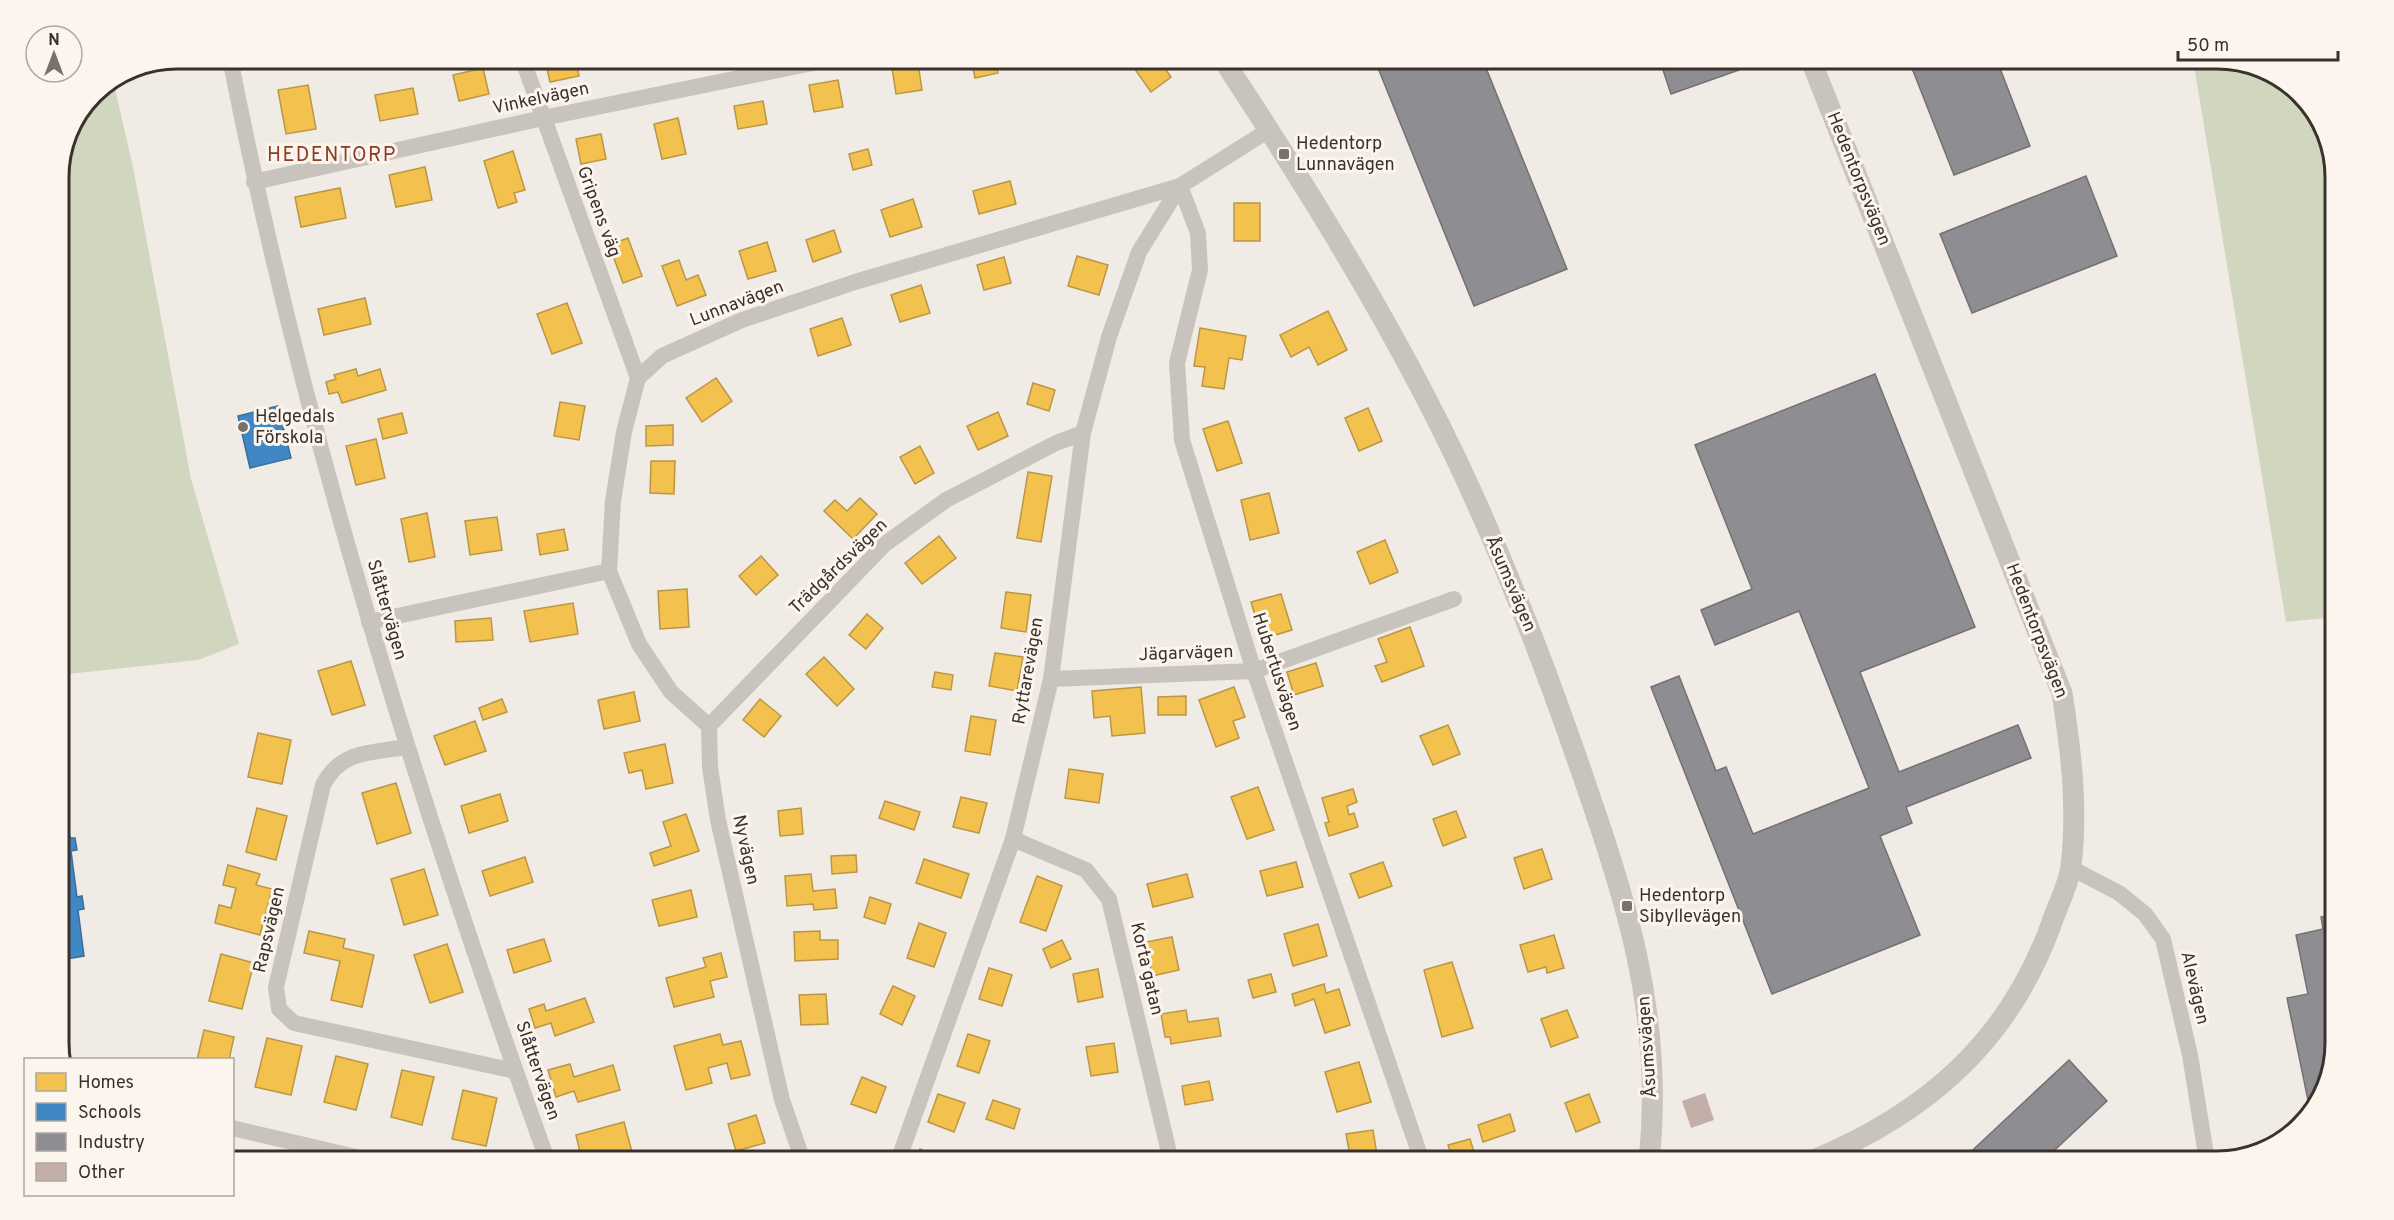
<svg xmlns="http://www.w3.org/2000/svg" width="2394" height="1220" viewBox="0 0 2394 1220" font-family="Overpass,sans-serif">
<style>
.green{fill:#d1d6bf}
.homes{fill:#f2c14e;stroke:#bb9644;stroke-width:1.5}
.schools{fill:#3f88c5;stroke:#3e6e97;stroke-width:1.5}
.industry{fill:#8d8d92;stroke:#747173;stroke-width:1.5}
.building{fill:#c3afa7}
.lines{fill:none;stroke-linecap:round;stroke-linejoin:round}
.minor{stroke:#c9c3be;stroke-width:16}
.tertiary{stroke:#c9c3be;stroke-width:21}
.poi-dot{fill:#7a716c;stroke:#fbf5ee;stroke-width:2}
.labels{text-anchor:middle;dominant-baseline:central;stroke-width:6;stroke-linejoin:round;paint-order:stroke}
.street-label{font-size:18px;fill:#3b302b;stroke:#fbf5ee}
.poi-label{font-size:18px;fill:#3b302b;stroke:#fbf5ee;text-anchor:start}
.neighbourhood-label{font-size:20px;letter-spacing:1.5px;fill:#8c3b22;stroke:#fbf5ee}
.rim{fill:none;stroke:#3b302b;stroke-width:3}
</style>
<rect width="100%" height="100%" fill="#f0ebe5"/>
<!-- green -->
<g class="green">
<path d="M2193 59H2217L2269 71 2315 111 2335 170V617L2286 622Z"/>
<path d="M113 80 133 167 191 479 239 644 198 660 59 675V170C70 129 77 104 113 80Z"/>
</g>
<!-- homes -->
<g class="homes">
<path d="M553 58H575L579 76 550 82 545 60Z"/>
<path d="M971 58H995L998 73 975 78Z"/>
<path d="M1127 58H1158L1171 77 1151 92Z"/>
<path d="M918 63 922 90 896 94 892 68Z"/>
<path d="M483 68 489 94 459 101 453 75Z"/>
<path d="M838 80 843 107 814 112 809 85Z"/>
<path d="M308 85 316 129 286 134 278 90Z"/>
<path d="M413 88 418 114 380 121 375 95Z"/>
<path d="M763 101 767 124 738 129 734 106Z"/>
<path d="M678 118 686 154 662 159 654 124Z"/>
<path d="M601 134 606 159 581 164 576 139Z"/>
<path d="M868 149 872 165 853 170 849 154Z"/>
<path d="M513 151 525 190 514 193 517 202 498 208 484 161Z"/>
<path d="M425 167 432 200 396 207 389 175Z"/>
<path d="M1010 181 1016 204 979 214 973 191Z"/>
<path d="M340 188 346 218 301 227 295 197Z"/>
<path d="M913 199 922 227 890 237 881 210Z"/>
<rect x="1234" y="203" width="26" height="38"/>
<path d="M834 230 841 252 813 262 806 240Z"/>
<path d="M628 238 642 276 623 283 609 245Z"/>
<path d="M767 242 776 271 748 279 739 251Z"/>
<path d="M1077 256 1108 265 1099 295 1068 286Z"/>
<path d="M1004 257 1011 283 984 290 977 265Z"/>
<path d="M679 260 686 280 698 275 706 295 677 306 662 266Z"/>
<path d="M921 285 930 313 900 322 891 295Z"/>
<path d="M365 298 371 324 324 335 318 309Z"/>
<path d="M567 303 582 343 552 354 537 314Z"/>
<path d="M1328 311 1347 350 1318 365 1309 347 1291 357 1280 335Z"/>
<path d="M842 318 851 345 818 356 810 329Z"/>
<path d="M1200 328 1246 336 1242 360 1229 358 1224 389 1202 386 1205 367 1194 366Z"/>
<path d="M356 369 358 376 380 369 386 390 342 403 338 392 329 394 326 382 336 379 334 375Z"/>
<path d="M716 378 732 401 702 422 686 398Z"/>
<path d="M1033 383 1055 390 1049 411 1027 404Z"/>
<path d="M560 402 585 406 579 440 554 436Z"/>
<path d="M1368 408 1382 441 1359 451 1345 418Z"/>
<path d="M998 412 1008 436 978 450 967 426Z"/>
<path d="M402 413 407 433 383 439 378 419Z"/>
<path d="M1228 421 1242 463 1217 471 1203 429Z"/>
<path d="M673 425V445L646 446V426Z"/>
<path d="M376 439 385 478 356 485 346 446Z"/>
<path d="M920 446 934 473 915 484 900 457Z"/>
<path d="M651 461H675L674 494 650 493Z"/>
<path d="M1028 472 1052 476 1041 542 1017 538Z"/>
<path d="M1269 493 1279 533 1250 540 1241 500Z"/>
<path d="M860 498 877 514 853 539 824 511 835 500 847 511Z"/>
<path d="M427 513 435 557 409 562 401 519Z"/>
<path d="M497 517 502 550 470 555 465 521Z"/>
<path d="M564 529 568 550 540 555 537 534Z"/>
<path d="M939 536 956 558 922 584 905 563Z"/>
<path d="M1385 540 1398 572 1370 584 1357 552Z"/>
<path d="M761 556 778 575 756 595 739 576Z"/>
<path d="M687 589 689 627 660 629 658 591Z"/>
<path d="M1006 592 1031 595 1026 632 1001 628Z"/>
<path d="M1281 594 1292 630 1262 639 1251 602Z"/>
<path d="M573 603 578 634 530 642 524 611Z"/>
<path d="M867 614 883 628 866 649 849 635Z"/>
<path d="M491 618 493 640 456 642 455 621Z"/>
<path d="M1410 627 1424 666 1382 682 1375 666 1387 662 1378 639Z"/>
<path d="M995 653 1023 657 1017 691 989 686Z"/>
<path d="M824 657 854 689 837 706 806 674Z"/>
<path d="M351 661 365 705 332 715 318 671Z"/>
<path d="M1316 663 1323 686 1294 695 1287 672Z"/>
<path d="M935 672 953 675 951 690 932 687Z"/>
<path d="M1141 687 1145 733 1112 736 1110 716 1094 718 1092 691Z"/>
<path d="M1234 687 1245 717 1233 721 1239 738 1216 747 1199 700Z"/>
<path d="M634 692 640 721 604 729 598 700Z"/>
<path d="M1186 696V715H1158V697Z"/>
<path d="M502 699 507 712 483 720 479 708Z"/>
<path d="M760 699 781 716 764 737 743 720Z"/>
<path d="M971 716 996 720 990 755 965 751Z"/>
<path d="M475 721 486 751 445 765 434 736Z"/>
<path d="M1448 725 1460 754 1433 765 1420 736Z"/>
<path d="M258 733 291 740 282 784 248 777Z"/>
<path d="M665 744 673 783 646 789 642 770 629 773 624 753Z"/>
<path d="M1069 769 1103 774 1099 803 1065 798Z"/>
<path d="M396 783 411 833 377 844 362 793Z"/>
<path d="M1258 787 1274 830 1247 839 1231 797Z"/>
<path d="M1353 789 1357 802 1347 806 1349 815 1354 813 1358 827 1329 836 1325 823 1329 822 1322 798Z"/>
<path d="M500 794 508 821 469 833 461 806Z"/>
<path d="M961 797 987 803 979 833 953 827Z"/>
<path d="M885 801 920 812 914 830 879 818Z"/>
<path d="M257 808 287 816 276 860 246 852Z"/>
<path d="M801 808 803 834 780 836 778 811Z"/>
<path d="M1456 811 1466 837 1443 846 1433 819Z"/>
<path d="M686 814 699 851 654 866 650 853 671 846 663 822Z"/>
<path d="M1542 849 1552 879 1524 889 1514 858Z"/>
<path d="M856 855 857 872 832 874 831 856Z"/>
<path d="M525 857 533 882 490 896 482 871Z"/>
<path d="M924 859 969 874 961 898 916 883Z"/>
<path d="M1296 862 1303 887 1267 896 1260 871Z"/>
<path d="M1383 862 1392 886 1359 898 1350 874Z"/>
<path d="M228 865 260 874 256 885 272 889 260 935 215 923 219 905 231 908 236 888 223 885Z"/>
<path d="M424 869 438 915 404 925 391 879Z"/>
<path d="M811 874 813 891 835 889 837 908 814 910 813 904 787 906 785 876Z"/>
<path d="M1187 874 1193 897 1153 907 1147 884Z"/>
<path d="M1037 876 1062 886 1046 931 1020 922Z"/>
<path d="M691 890 697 917 659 926 652 900Z"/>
<path d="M870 897 891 904 885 924 864 917Z"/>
<path d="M919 923 946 933 934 967 907 958Z"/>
<path d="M1318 924 1327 956 1293 966 1284 934Z"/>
<path d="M309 931 345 939 343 948 374 955 362 1007 331 1000 340 961 304 953Z"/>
<path d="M820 931V940H838V959L795 961 794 932Z"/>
<path d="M1554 935 1564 968 1547 973 1546 967 1528 972 1520 945Z"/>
<path d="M1172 937 1179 970 1152 976 1146 942Z"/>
<path d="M544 939 551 961 514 973 507 950Z"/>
<path d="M1062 940 1071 959 1051 968 1043 949Z"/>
<path d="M447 944 463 992 430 1003 414 955Z"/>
<path d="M721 953 727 977 710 981 714 997 674 1007 666 978 706 967 703 958Z"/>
<path d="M221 954 254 963 242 1009 209 1001Z"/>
<path d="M1452 962 1473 1028 1442 1037 1424 970Z"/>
<path d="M989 968 1012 975 1002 1006 979 999Z"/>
<path d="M1098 969 1103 997 1078 1002 1073 974Z"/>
<path d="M1271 974 1276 992 1253 998 1248 980Z"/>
<path d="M1324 984 1326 993 1339 989 1350 1025 1325 1033 1314 999 1295 1006 1292 994Z"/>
<path d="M893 986 915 996 902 1025 880 1014Z"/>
<path d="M826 994 828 1024 801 1025 799 995Z"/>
<path d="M585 998 594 1022 555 1036 551 1023 535 1028 529 1009 544 1004 546 1011Z"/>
<path d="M1186 1010 1188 1022 1218 1018 1221 1036 1171 1044 1170 1037H1165L1161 1014Z"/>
<path d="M1567 1010 1578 1037 1551 1047 1541 1019Z"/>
<path d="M204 1030 234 1037 229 1060H197Z"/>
<path d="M720 1034 723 1045 741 1041 750 1075 731 1079 727 1063 708 1068 712 1083 686 1090 674 1046Z"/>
<path d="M968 1034 990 1041 979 1073 957 1066Z"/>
<path d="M267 1038 302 1046 291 1095 255 1087Z"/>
<path d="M1114 1043 1118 1072 1091 1076 1086 1047Z"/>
<path d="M336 1056 368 1064 356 1110 324 1102Z"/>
<path d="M1359 1062 1371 1102 1337 1112 1325 1072Z"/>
<path d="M570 1064 574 1077 613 1065 620 1090 578 1102 574 1091 556 1097 548 1070Z"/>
<path d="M402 1070 434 1077 422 1125 391 1117Z"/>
<path d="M862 1077 886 1087 876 1113 851 1104Z"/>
<path d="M1209 1081 1213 1100 1185 1105 1182 1086Z"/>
<path d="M463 1090 497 1098 486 1146 452 1139Z"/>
<path d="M938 1094 965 1103 954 1132 928 1122Z"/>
<path d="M1589 1094 1600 1122 1576 1132 1565 1103Z"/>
<path d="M993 1100 1020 1109 1014 1129 986 1119Z"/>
<path d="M1510 1114 1515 1131 1483 1142 1478 1125Z"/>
<path d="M756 1115 765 1143 736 1151 728 1124Z"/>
<path d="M624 1122 632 1152 582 1161 576 1135Z"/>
<path d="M1373 1130 1378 1161H1351L1346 1134Z"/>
<path d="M1470 1139 1477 1161H1453L1448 1145Z"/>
<path d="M920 1149 940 1159 939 1161H914Z"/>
<path d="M1132 1155V1161H1102L1101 1158Z"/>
</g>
<!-- schools -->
<g class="schools">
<path d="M278 406 291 458 250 468 238 416Z"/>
<path d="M64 754 68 782H62L70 838H75L77 850 71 851 77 897 82 896 84 909 78 910 84 956 59 960V755Z"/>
</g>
<!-- industry -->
<g class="industry">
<path d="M1374 58H1482L1567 269 1474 306Z"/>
<path d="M1659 58H1751L1753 65 1671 94Z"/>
<path d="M1908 58H1996L2030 146 1954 175Z"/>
<path d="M2086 176 2117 256 1972 313 1940 234Z"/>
<path d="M1875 374 1975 627 1860 672 1899 772 2018 725 2031 758 1906 807 1912 823 1880 836 1920 935 1772 994 1651 687 1679 676 1716 771 1726 767 1753 834 1869 788 1799 611 1715 645 1701 610 1752 589 1695 445Z"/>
<path d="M2335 914 2336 1043 2323 1095 2310 1110 2287 998 2308 994 2296 935 2323 929 2321 917Z"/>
<path d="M2069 1060 2107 1101 2043 1161H1961Z"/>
</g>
<!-- building -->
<path class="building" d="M1705 1093 1714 1120 1691 1128 1682 1101Z"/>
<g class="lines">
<!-- minor -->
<g class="minor">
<path d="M230 58C303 431 416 794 544 1151L545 1161"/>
<path d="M522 58 638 378"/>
<path d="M254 182 543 118 837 58"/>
<path d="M1180 186 1198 233 1200 270 1177 363 1182 440 1254 671 1422 1161"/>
<path d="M609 571 639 644 671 692 709 726 710 767 718 820 782 1100 803 1161"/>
<path d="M369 622 609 571 613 501 624 432 638 378 662 356 742 320 855 282 1180 186 1269 130"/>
<path d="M1051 679 1254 671 1454 599"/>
<path d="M709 726 885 544 946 500 1056 443 1083 433"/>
<path d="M406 747C371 753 341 750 323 785L276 987 279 1009 294 1023 515 1071"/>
<path d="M1013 839 1086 870 1109 899 1171 1161"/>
<path d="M2071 868 2119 893 2145 914 2163 939 2190 1055 2207 1161"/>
<path d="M232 1128 373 1161"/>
<path d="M898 1161 1013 839 1051 679 1083 433 1109 337 1139 252 1180 186"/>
</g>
<!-- tertiary -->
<g class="tertiary">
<path d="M1222 58C1295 169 1366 282 1427 400 1486 514 1534 635 1576 756 1624 894 1665 1012 1649 1161"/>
<path d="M1810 58 2062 693C2071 751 2078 807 2071 866 2069 884 2058 904 2052 922 2010 1041 1926 1114 1811 1161"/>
</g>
</g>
<!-- markers -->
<g class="poi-dot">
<rect x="1278" y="148" width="12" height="12" rx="3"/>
<circle cx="243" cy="427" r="6"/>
<rect x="1621" y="900" width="12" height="12" rx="3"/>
</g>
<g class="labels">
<!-- street labels -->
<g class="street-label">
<text transform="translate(541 99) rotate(-12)">Vinkelvägen</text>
<text transform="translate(1858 179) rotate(68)">Hedentorpsvägen</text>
<text transform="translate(598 212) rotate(70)">Gripens väg</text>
<text transform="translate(737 304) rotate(-21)">Lunnavägen</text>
<text transform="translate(839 567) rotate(-44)">Trädgårdsvägen</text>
<text transform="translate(1510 584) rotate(67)">Åsumsvägen</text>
<text transform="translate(386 610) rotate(74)">Slåttervägen</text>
<text transform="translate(2036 631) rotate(69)">Hedentorpsvägen</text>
<text transform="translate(1186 654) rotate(-2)">Jägarvägen</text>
<text transform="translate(1029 671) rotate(-80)">Ryttarevägen</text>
<text transform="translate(1276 672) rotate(72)">Hubertusvägen</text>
<text transform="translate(745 850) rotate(78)">Nyvägen</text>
<text transform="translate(270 930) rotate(-77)">Rapsvägen</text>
<text transform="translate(1146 969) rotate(77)">Korta gatan</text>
<text transform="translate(2194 988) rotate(77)">Alevägen</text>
<text transform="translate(1648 1047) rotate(-94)">Åsumsvägen</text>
<text transform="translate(537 1071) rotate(71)">Slåttervägen</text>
</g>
<!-- poi labels -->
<g class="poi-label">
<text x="1296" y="144">Hedentorp<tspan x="1296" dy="21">Lunnavägen</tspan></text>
<text x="255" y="417">Helgedals<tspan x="255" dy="21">Förskola</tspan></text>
<text x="1639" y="896">Hedentorp<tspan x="1639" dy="21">Sibyllevägen</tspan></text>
</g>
<!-- neighbourhood labels -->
<g class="neighbourhood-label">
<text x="332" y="156">HEDENTORP</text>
</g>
</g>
<!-- crop -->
<path d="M0 0H2394V1220H0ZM177 69H2217A108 108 0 0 1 2325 177V1043A108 108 0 0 1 2217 1151H177A108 108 0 0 1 69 1043V177A108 108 0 0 1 177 69Z" fill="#fbf5ee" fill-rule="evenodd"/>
<path class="rim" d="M177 69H2217A108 108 0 0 1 2325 177V1043A108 108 0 0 1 2217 1151H177A108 108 0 0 1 69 1043V177A108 108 0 0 1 177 69Z"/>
<!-- legend -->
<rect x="24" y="1058" width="210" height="138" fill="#fbf5ee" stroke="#aea6a0" stroke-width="1.5"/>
<rect x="36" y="1073" width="30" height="18" fill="#f2c14e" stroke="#aea6a0" stroke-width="1.5"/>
<text x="78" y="1088" font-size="18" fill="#3b302b">Homes</text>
<rect x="36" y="1103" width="30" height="18" fill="#3f88c5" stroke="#aea6a0" stroke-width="1.5"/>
<text x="78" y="1118" font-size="18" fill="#3b302b">Schools</text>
<rect x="36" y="1133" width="30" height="18" fill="#8d8d92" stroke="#aea6a0" stroke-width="1.5"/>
<text x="78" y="1148" font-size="18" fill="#3b302b">Industry</text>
<rect x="36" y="1163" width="30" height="18" fill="#c3afa7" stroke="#aea6a0" stroke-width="1.5"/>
<text x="78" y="1178" font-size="18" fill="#3b302b">Other</text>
<!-- north arrow -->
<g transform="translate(54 54)"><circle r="28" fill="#fbf5ee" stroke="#aea6a0" stroke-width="1.5"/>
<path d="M0-4.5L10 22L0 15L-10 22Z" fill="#7a716c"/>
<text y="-9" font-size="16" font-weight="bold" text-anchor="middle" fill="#3b302b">N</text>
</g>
<!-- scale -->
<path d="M2178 51v9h160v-9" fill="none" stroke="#3b302b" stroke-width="3"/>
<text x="2187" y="51" font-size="18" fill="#3b302b" stroke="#fbf5ee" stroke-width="4.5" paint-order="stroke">50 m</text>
</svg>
